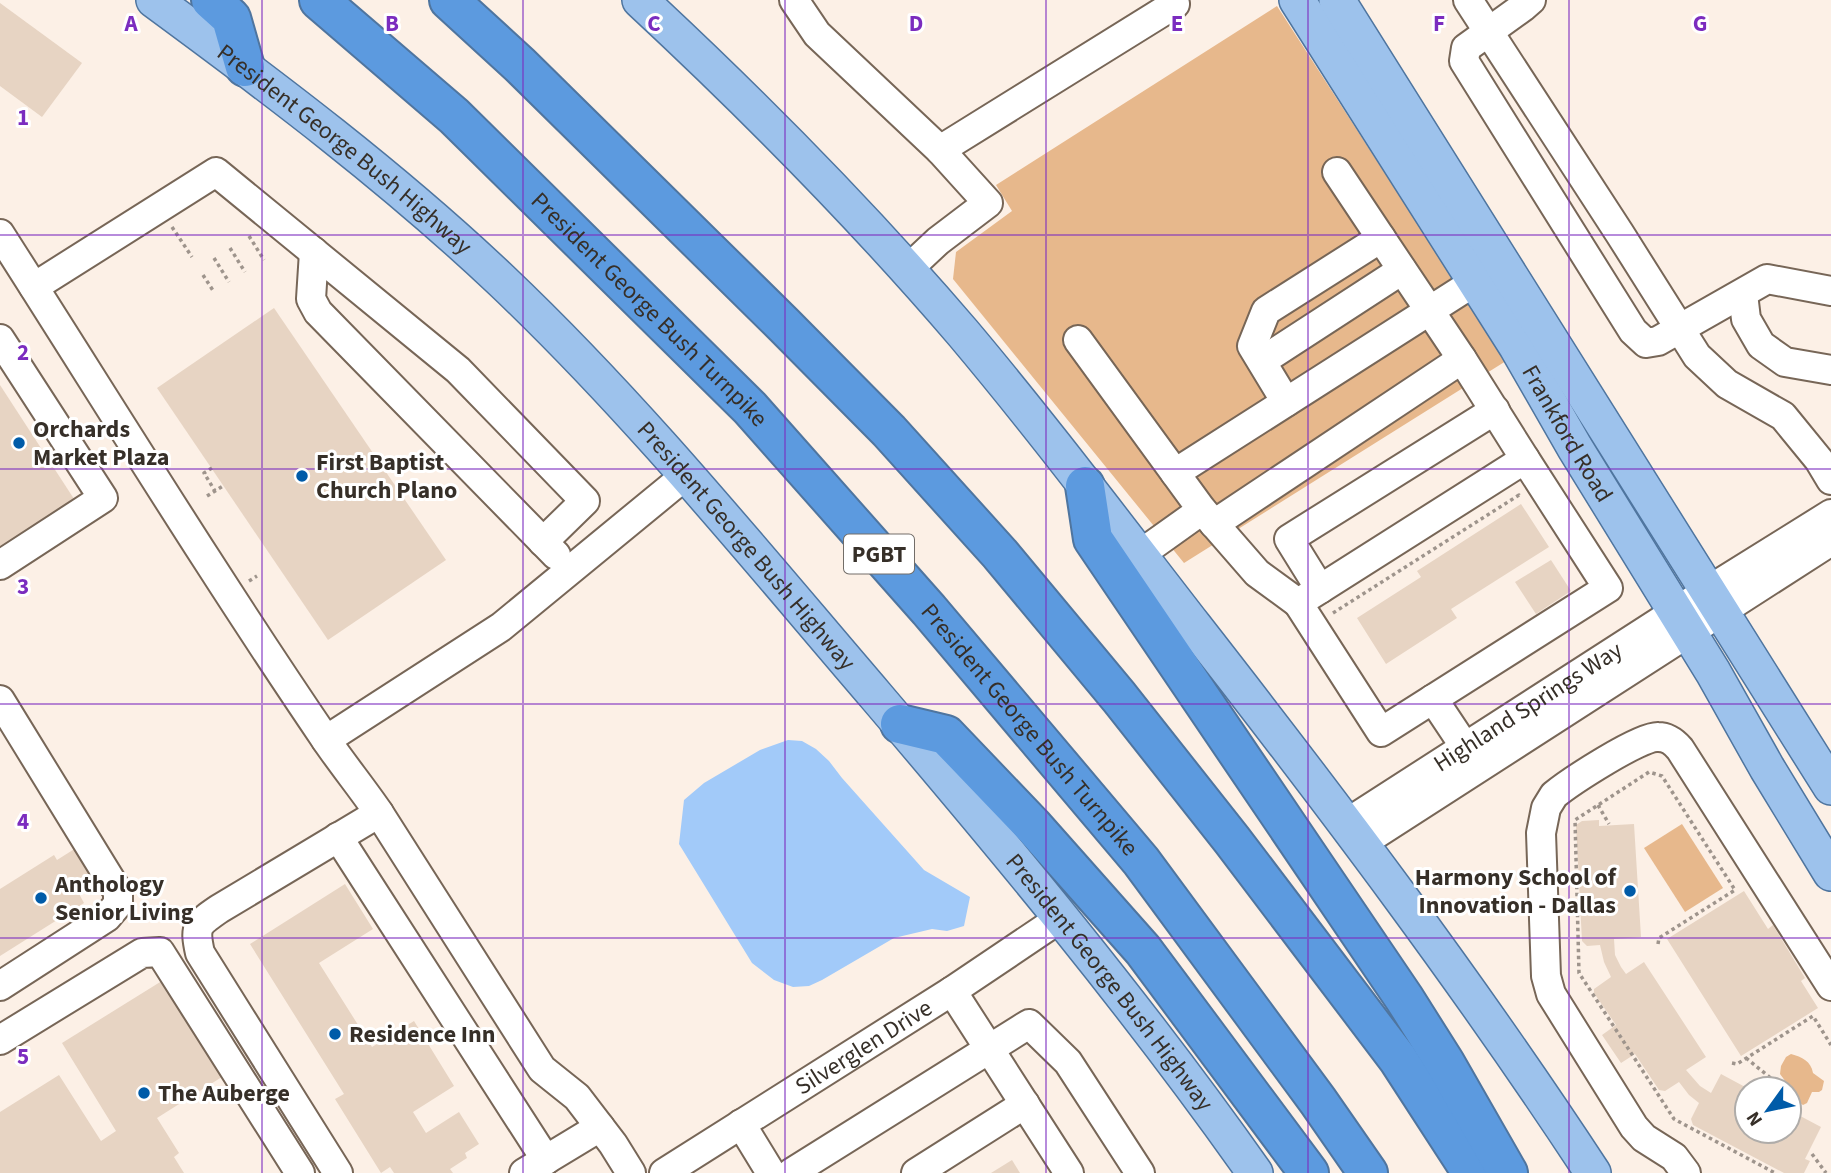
<svg xmlns="http://www.w3.org/2000/svg" width="1831" height="1173" viewBox="0 0 1831 1173" font-family="'Source Sans 3',sans-serif">
<style>
.green{fill:#e7b88c}
.water{fill:#a2caf9}
.building{fill:#e7d4c3}
.lines{fill:none;stroke-linecap:round;stroke-linejoin:round}
.minor-casing{stroke:#776657;stroke-width:32}
.major-casing{stroke:#4f759f;stroke-width:38}
.highway-casing{stroke:#4f759f;stroke-width:42}
.path{stroke:#9e948c;stroke-width:3.5;stroke-dasharray:3.5 3.5;stroke-linecap:butt}
.minor{stroke:#fff;stroke-width:28}
.major{stroke:#9dc2ec;stroke-width:35}
.highway{stroke:#5c9adf;stroke-width:38}
.grid{fill:none;stroke:#7b2cbf;stroke-width:2;stroke-opacity:0.55}
.poi-dot{fill:#005ba8;stroke:#fff;stroke-width:2.5}
.labels{text-anchor:middle;dominant-baseline:central;stroke-width:6;stroke-linejoin:round;paint-order:stroke}
.shield{fill:#fff;stroke:#726d68;stroke-width:2}
.shield-label{font-size:23px;font-weight:bold;fill:#362f28}
.street-label{font-size:24px;fill:#362f28;stroke:#fff}
.poi-label{font-size:24px;font-weight:bold;fill:#362f28;stroke:#fff;text-anchor:start}
.grid-label{font-size:23px;text-anchor:middle;font-weight:bold;fill:#7b2cbf;stroke:#fff;stroke-width:6;stroke-linejoin:round;paint-order:stroke}
</style>
<rect width="100%" height="100%" fill="#fcf0e6"/>
<!-- green -->
<g class="green">
<path d="M1277 6 1506 361 1184 563 953 279 956 252 1012 211 996 185Z"/>
<path d="M1682 824 1723 888 1685 912 1644 848Z"/>
<path d="M1791 1054C1802 1057 1811 1061 1813 1073L1824 1081 1822 1090 1819 1092H1812L1807 1103 1803 1105 1791 1097 1789 1086 1780 1074 1781 1066 1786 1057Z"/>
</g>
<!-- water -->
<path class="water" d="M788 740 802 741 816 749 829 761 842 778 924 870 970 897 964 926 947 931 932 929 894 938 822 980 809 986 793 987 774 980 752 963 679 844 684 800 704 783 760 750Z"/>
<!-- building -->
<g class="building">
<path d="M0 3 82 63 42 117 0 86Z"/>
<path d="M274 308 446 560 328 640 157 388Z"/>
<path d="M0 385 76 502 0 551Z"/>
<path d="M1521 504 1549 547 1451 609 1457 618 1386 664 1357 618 1421 577 1417 571Z"/>
<path d="M1551 560 1571 591 1536 614 1515 582Z"/>
<path d="M1599 820V826L1634 824 1641 937 1614 939 1615 955 1621 967 1626 974 1644 962 1706 1057 1686 1070 1700 1086 1711 1093 1721 1074 1747 1088V1131H1789V1110L1821 1127 1805 1159 1810 1161 1804 1173H1784L1693 1125 1691 1119 1699 1103 1689 1095 1679 1082 1665 1091 1659 1090 1635 1054 1621 1063 1602 1035 1616 1025 1594 993V989L1611 977 1604 962 1600 945 1587 946 1582 941 1576 825 1582 821Z"/>
<path d="M76 848 96 881 78 892 84 903 0 956V889L54 855 57 860Z"/>
<path d="M345 884 373 929 319 963 372 1047 414 1021 454 1086 413 1112 426 1133 459 1112 479 1144 465 1153 467 1158 450 1169 453 1173H394L390 1167 381 1173 335 1099 344 1094 250 944Z"/>
<path d="M1744 891 1768 929 1773 925 1805 978 1801 981 1818 1008 1741 1056 1667 939Z"/>
<path d="M165 979 225 1075 157 1118 179 1153 174 1157 184 1173H0V1112L59 1075 101 1141 116 1131 62 1043Z"/>
<path d="M1012 1160 1020 1173H991Z"/>
</g>
<g class="lines">
<!-- minor casing -->
<g class="minor-casing">
<g id="minor">
<path d="M794 0 817 34 940 150 988 203 938 241 907 270"/>
<path d="M1468 0 1620 234 1697 356 1727 384 1783 416 1819 460 1831 480"/>
<path d="M1531 0 1523 7 1466 48 1464 61 1633 331 1646 343 1658 341 1767 279 1831 291"/>
<path d="M940 150 1175 4 1172 0"/>
<path d="M1337 172 1381 238"/>
<path d="M0 234C108 403 213 574 326 740 343 765 362 788 379 813L542 1069 577 1097 613 1144 631 1173"/>
<path d="M314 252 311 299 318 312 556 555"/>
<path d="M34 287 216 172 458 370 585 501 543 542"/>
<path d="M1743 294 1746 319 1761 345 1785 362 1831 370"/>
<path d="M0 339 103 498 0 565"/>
<path d="M1078 340 1202 510 1139 555"/>
<path d="M1262 361 1402 270"/>
<path d="M1286 402 1252 346 1266 311 1381 238 1462 359 1525 459"/>
<path d="M1525 459 1608 588 1381 732 1298 603Z"/>
<path d="M1175 473 1476 281"/>
<path d="M1203 511 1257 573 1298 603"/>
<path d="M1214 524 1462 359"/>
<path d="M1320 589 1289 539 1495 410"/>
<path d="M1433 699 1475 762"/>
<path d="M0 700 118 892V904L107 917 0 986"/>
<path d="M326 740 501 627 686 475"/>
<path id="s1" d="M1347 823 1709 590 1831 514"/>
<path d="M338 837 546 1160"/>
<path d="M1362 843 1831 541"/>
<path d="M952 991 1069 1173"/>
<path d="M0 1040 142 953 160 952 300 1173"/>
<path d="M741 1124 771 1173"/>
<path d="M338 1173 200 953C194 926 197 924 219 909L379 813"/>
<path d="M524 1173 600 1127"/>
<path id="s2" d="M664 1173 952 991 1062 917"/>
<path d="M791 1173 1029 1024 1068 1062 1140 1173"/>
<path d="M916 1173 1025 1104"/>
<path d="M1686 1173 1674 1157 1644 1138 1634 1127 1551 994 1546 976 1541 833 1546 808 1554 795C1570 782 1640 736 1658 737 1668 737 1674 742 1680 749L1831 986"/>
</g>
</g>
<!-- major casing -->
<g class="major-casing">
<g id="major">
<path id="s3" d="M154 0C275 89 392 177 501 280 637 409 755 555 876 696 1008 851 1138 1007 1255 1173"/>
<path d="M640 0C753 105 862 215 963 333 1043 428 1118 528 1194 626 1333 804 1469 984 1593 1173"/>
<path id="s4" d="M1297 0 1517 347 1575 448 1713 672 1767 768 1831 873"/>
<path d="M1337 0 1831 787"/>
</g>
</g>
<!-- highway casing -->
<g class="highway-casing">
<g id="highway">
<path d="M211 0 231 18 245 67"/>
<path id="s5" d="M319 0 454 116 750 408 929 610 1141 861 1318 1101 1368 1173"/>
<path d="M449 0 520 65 784 325 889 431 1000 554 1119 697 1232 840 1398 1059 1472 1173"/>
<path d="M1085 486 1093 539 1404 998 1445 1063 1508 1173"/>
<path d="M900 724 946 735 1033 826 1143 950 1309 1173"/>
</g>
</g>
<!-- path -->
<g class="path">
<path d="M172 227 192 257"/>
<path d="M249 236 264 260"/>
<path d="M230 248 245 272"/>
<path d="M214 258 229 282"/>
<path d="M203 275 214 292"/>
<path d="M212 468 204 473 215 491"/>
<path d="M207 496 223 486"/>
<path d="M249 581 257 576"/>
<path d="M1333 613 1519 495 1521 498"/>
<path d="M1598 805 1609 824"/>
<path d="M1658 944 1659 938 1735 890 1662 776 1649 772 1575 820 1579 973 1674 1119 1775 1173"/>
<path d="M1746 1058 1783 1088 1787 1086"/>
<path d="M1732 1063 1737 1064 1813 1016 1831 1045"/>
<path d="M1812 1154 1826 1173"/>
</g>
<!-- minor -->
<use href="#minor" class="minor"/>
<!-- major -->
<use href="#major" class="major"/>
<!-- highway -->
<use href="#highway" class="highway"/>
</g>
<!-- grid -->
<path class="grid" d="M262 0V1173M523 0V1173M785 0V1173M1046 0V1173M1308 0V1173M1569 0V1173M0 235H1831M0 469H1831M0 704H1831M0 938H1831"/>
<!-- markers -->
<g class="poi-dot">
<circle cx="19" cy="443" r="7"/>
<circle cx="302" cy="476" r="7"/>
<circle cx="1630" cy="891" r="7"/>
<circle cx="41" cy="898" r="7"/>
<circle cx="335" cy="1034" r="7"/>
<circle cx="144" cy="1093" r="7"/>
</g>
<g class="labels">
<!-- shield labels -->
<rect class="shield" x="844" y="534.5" width="70" height="39" rx="5"/>
<g class="shield-label">
<text x="879" y="554">PGBT</text>
</g>
<!-- street labels -->
<g class="street-label">
<text stroke="none"><textPath href="#s3" startOffset="242">President George Bush Highway</textPath></text>
<text stroke="none"><textPath href="#s5" startOffset="453">President George Bush Turnpike</textPath></text>
<text stroke="none"><textPath href="#s4" startOffset="511">Frankford Road</textPath></text>
<text stroke="none"><textPath href="#s3" startOffset="808">President George Bush Highway</textPath></text>
<text stroke="none"><textPath href="#s1" startOffset="215">Highland Springs Way</textPath></text>
<text stroke="none"><textPath href="#s5" startOffset="1020">President George Bush Turnpike</textPath></text>
<text stroke="none"><textPath href="#s3" startOffset="1376">President George Bush Highway</textPath></text>
<text stroke="none"><textPath href="#s2" startOffset="236">Silverglen Drive</textPath></text>
</g>
<!-- poi labels -->
<g class="poi-label">
<text x="33" y="429">Orchards<tspan x="33" dy="28">Market Plaza</tspan></text>
<text x="316" y="462">First Baptist<tspan x="316" dy="28">Church Plano</tspan></text>
<text x="1616" y="877" text-anchor="end">Harmony School of<tspan x="1616" dy="28">Innovation - Dallas</tspan></text>
<text x="55" y="884">Anthology<tspan x="55" dy="28">Senior Living</tspan></text>
<text x="349" y="1034">Residence Inn</text>
<text x="158" y="1093">The Auberge</text>
</g>
</g>
<g class="grid-label">
<text x="131" y="31">A</text>
<text x="392" y="31">B</text>
<text x="654" y="31">C</text>
<text x="916" y="31">D</text>
<text x="1177" y="31">E</text>
<text x="1439" y="31">F</text>
<text x="1700" y="31">G</text>
<text x="23" y="125">1</text>
<text x="23" y="360">2</text>
<text x="23" y="594">3</text>
<text x="23" y="829">4</text>
<text x="23" y="1064">5</text>
</g>
<!-- north arrow -->
<g transform="translate(1768 1110) rotate(237)"><circle r="33" fill="#ffffff" stroke="#afaca9" stroke-width="2"/>
<path d="M0-5L12 26L0 18L-12 26Z" fill="#005ba8"/>
<text y="-10" font-size="19" font-weight="bold" text-anchor="middle" fill="#362f28">N</text>
</g>
</svg>
